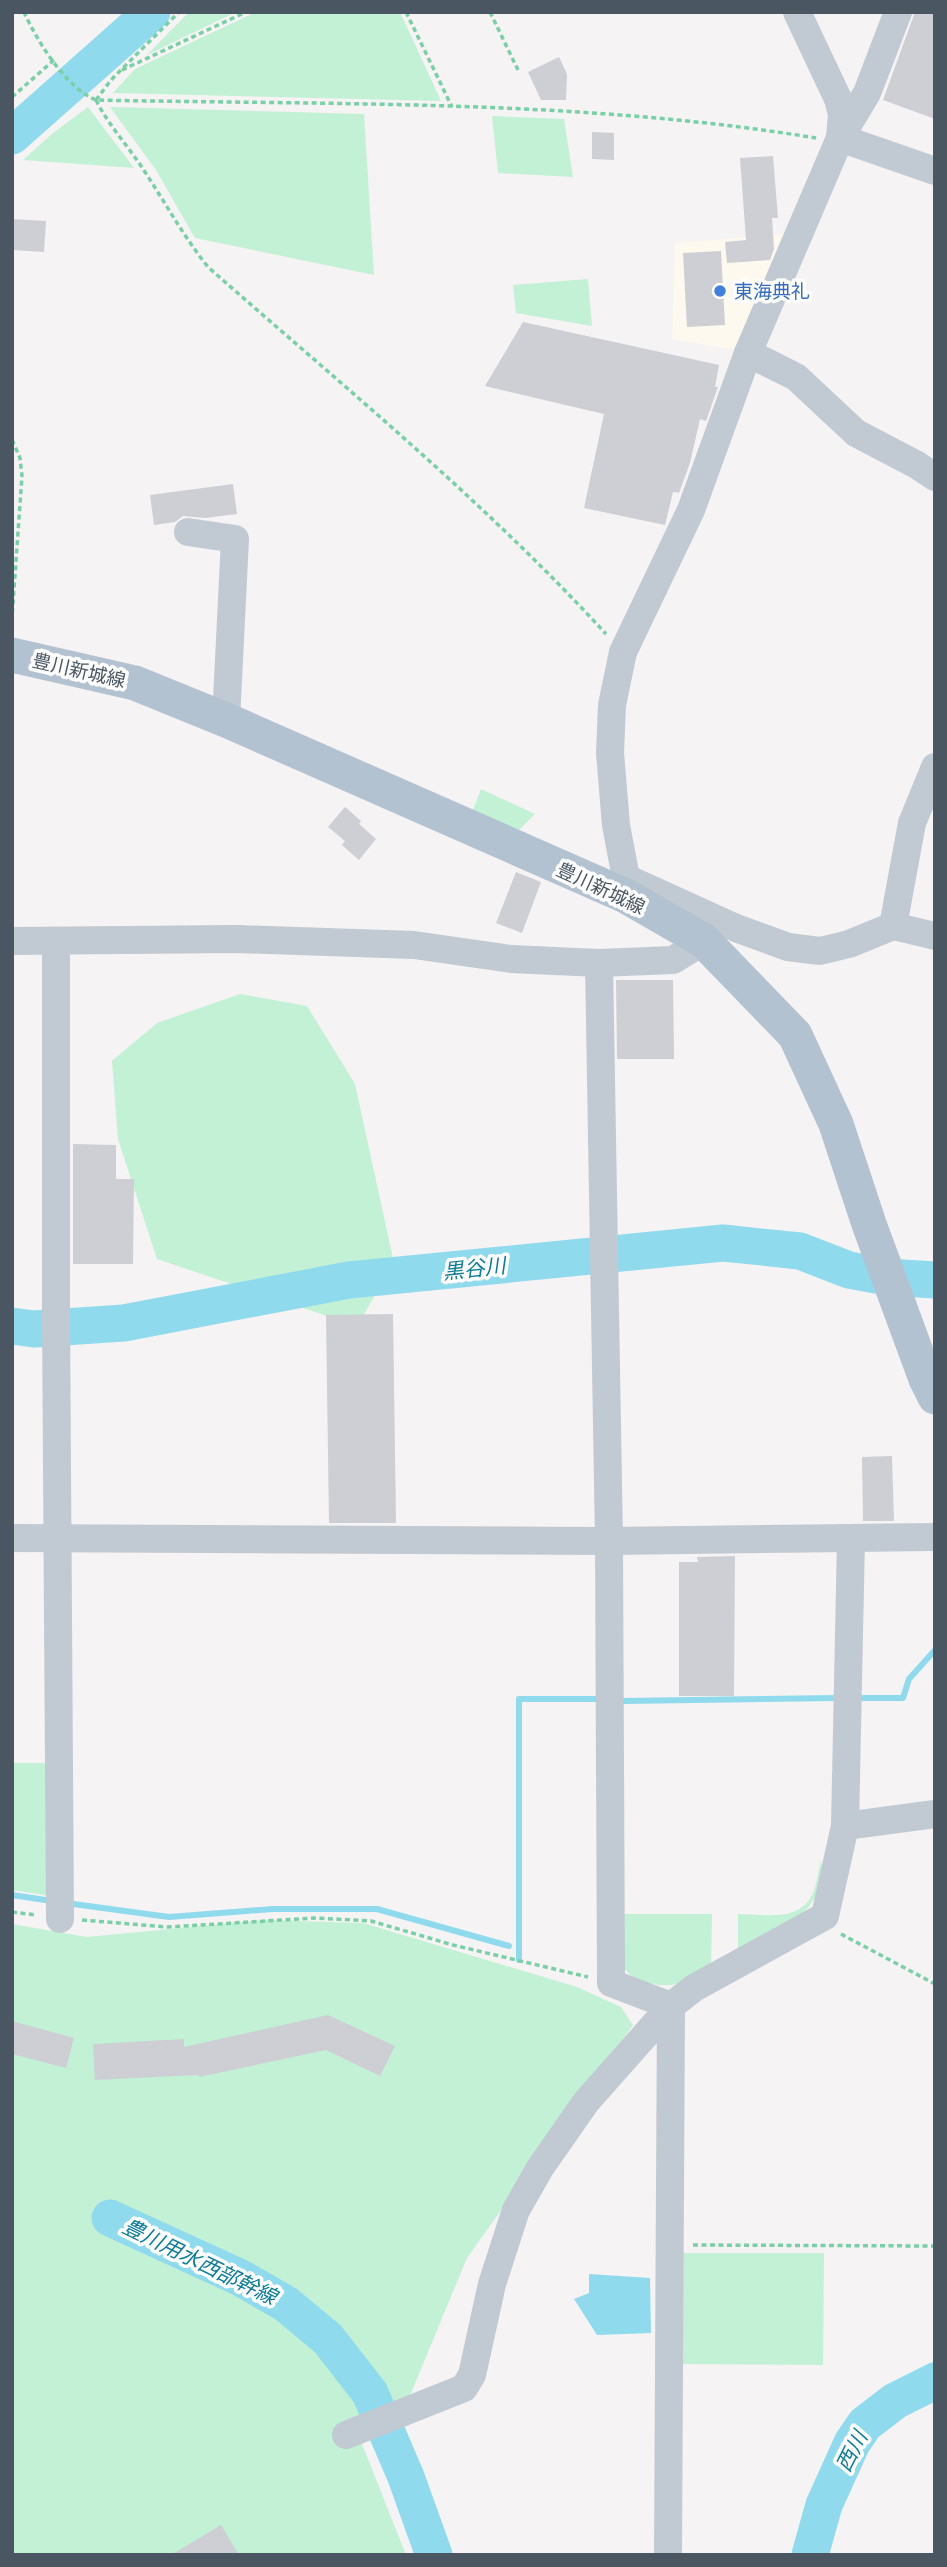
<svg xmlns="http://www.w3.org/2000/svg" width="947" height="2567" viewBox="0 0 947 2567" font-family="Mulish,'Noto Sans JP',sans-serif">
<style>
.commercial{fill:#fdf9ef}
.green{fill:#c3f1d5}
.water{fill:#90daee}
.lines{fill:none;stroke-linecap:round;stroke-linejoin:round}
.stream{stroke:#90daee;stroke-width:6}
.river{stroke:#90daee;stroke-width:37}
.building{fill:#cdcfd5}
.path{stroke:#7ad0a6;stroke-width:3.5;stroke-dasharray:5 3.5;stroke-linecap:butt}
.minor{stroke:#c1cad2;stroke-width:28}
.major{stroke:#b3c2d1;stroke-width:35}
.shop-dot{fill:#3f7fe0;stroke:#fff;stroke-width:2.5}
.labels{text-anchor:middle;dominant-baseline:central;stroke-width:7;stroke-linejoin:round;paint-order:stroke}
.shop-label{font-size:19px;fill:#366cbe;stroke:#fff;text-anchor:start}
.street-label{font-size:19px;fill:#4a5661;stroke:#fff}
.water-label{font-size:21px;font-style:italic;fill:#0c7c9b;stroke:#fff}
</style>
<rect width="100%" height="100%" fill="#f5f3f3"/>
<!-- commercial -->
<path class="commercial" d="M790 234 741 351 672 339 675 243Z"/>
<!-- green -->
<g class="green">
<path d="M189 12H236L147 55Z"/>
<path d="M256 12H400L441 101 113 93 135 69Z"/>
<path d="M88 107 134 168 23 160 53 133Z"/>
<path d="M110 107 364 114 374 275 195 238 156 170Z"/>
<path d="M492 116 564 119 573 177 498 173Z"/>
<path d="M588 279 592 326 516 313 513 285Z"/>
<path d="M481 789 535 814 514 835 471 815Z"/>
<path d="M240 994 307 1006 355 1084 394 1263 357 1326 157 1259 118 1139 112 1061 157 1023Z"/>
<path d="M12 1763H51V1896L12 1890Z"/>
<path d="M821 1861C830 1912 775 1932 738 1953V1914C764 1914 800 1923 813 1893 817 1884 818 1871 821 1861Z"/>
<path d="M621 1914H712L711 1967C686 1980 678 1990 649 1983 636 1980 629 1975 621 1965Z"/>
<path d="M264 1920 363 1923 577 1987 621 2007 633 2025 467 2258 411 2393 360 2439 406 2555H12V1924L87 1937Z"/>
<path d="M678 2253H824L823 2365 677 2364Z"/>
</g>
<!-- water -->
<path class="water" d="M589 2274 650 2278 651 2333 597 2335 574 2299 589 2293Z"/>
<g class="lines">
<!-- stream -->
<g class="stream">
<path d="M860 1698H903L909 1679 935 1650"/>
<path d="M622 1701 837 1698"/>
<path d="M12 1895 52 1901"/>
<path d="M66 1903 169 1917 272 1909H377L509 1946"/>
<path d="M519 1960V1699H595"/>
</g>
<!-- river -->
<g class="river">
<path d="M12 136 152 12"/>
<path d="M12 1326 34 1329 124 1323 349 1280 723 1243 800 1251 849 1270 887 1277 935 1280"/>
<path d="M110 2218 241 2278 286 2304 328 2339 370 2393 406 2477 434 2555"/>
<path d="M810 2555 824 2505 852 2443 865 2424 895 2401 935 2381"/>
</g>
</g>
<!-- building -->
<g class="building">
<path d="M915 12H935V119L883 100Z"/>
<path d="M559 57 567 74 566 100H541L528 72Z"/>
<path d="M592 132 614 133V160L592 159Z"/>
<path d="M773 156 778 218H772L774 249 770 260 727 263 725 242 746 240 740 158Z"/>
<path d="M12 219 46 221 44 252 12 250Z"/>
<path d="M721 251 725 325 687 327 683 253Z"/>
<path d="M523 322 719 365 715 387H718L706 421 700 419 690 463 679 493 673 492 665 525 584 508 604 414 485 386Z"/>
<path d="M233 484 237 514 205 518 183 516 175 522 154 525 150 495Z"/>
<path d="M345 807 361 821 359 824 376 839 359 860 342 845 345 841 328 827Z"/>
<path d="M516 872 541 882 522 933 496 923Z"/>
<path d="M616 980H673L674 1059H617Z"/>
<path d="M73 1144 116 1145V1179H134L133 1264H73Z"/>
<path d="M393 1314 396 1523H329L326 1315Z"/>
<path d="M892 1456 894 1521H863L862 1457Z"/>
<path d="M735 1556 734 1696H679V1562H698L697 1557Z"/>
<path d="M328 2015 395 2046 380 2076 326 2050 199 2077 198 2075 95 2080 93 2044 184 2039V2047Z"/>
<path d="M12 2021 74 2038 66 2068 12 2054Z"/>
<path d="M221 2525 239 2555H171Z"/>
</g>
<g class="lines">
<!-- path -->
<g class="path">
<path d="M24 12C37 41 66 88 96 100 336 105 578 99 816 138"/>
<path d="M406 12 452 107"/>
<path d="M490 12 518 70"/>
<path d="M122 70 246 12"/>
<path d="M12 97 54 60"/>
<path d="M96 100C109 126 129 147 145 172 166 204 184 237 208 267 343 386 484 501 606 634"/>
<path d="M96 100 111 80 179 12"/>
<path d="M12 440 20 458 22 476 12 617"/>
<path d="M12 1912 36 1915"/>
<path d="M82 1920 167 1927 316 1918 371 1921 453 1945 588 1977"/>
<path d="M841 1934 935 1984"/>
<path d="M693 2245 935 2246"/>
</g>
<!-- minor -->
<g class="minor">
<path d="M797 12 838 99 842 114 840 138"/>
<path d="M840 138 935 171"/>
<path d="M748 353 796 377 856 433 917 465 935 477"/>
<path d="M188 532 235 539 226 720"/>
<path d="M626 878 736 928 788 947 820 951 849 944 893 926 935 936"/>
<path d="M626 896V878L616 825 610 753 612 705 623 652 691 510 748 353 840 138 867 93 898 12"/>
<path d="M893 926 912 823 935 767"/>
<path d="M12 941 237 939 414 945 511 959 599 963 673 960 704 941"/>
<path d="M56 942V1315L60 1919"/>
<path d="M599 963 609 1541 611 1983 671 2006"/>
<path d="M12 1538 609 1541 935 1537"/>
<path d="M845 1826 935 1814"/>
<path d="M346 2435 464 2388 472 2375 492 2284 516 2210 540 2168 586 2102 671 2006 694 1988 825 1916 845 1826 851 1538"/>
<path d="M668 2555 671 2006"/>
</g>
<!-- major -->
<path class="major" d="M12 655 135 683 226 720 626 896 704 941 795 1035 836 1124 869 1224 926 1379 935 1397"/>
</g>
<!-- markers -->
<circle class="shop-dot" cx="720" cy="291" r="7"/>
<g class="labels">
<!-- shop labels -->
<g class="shop-label">
<text x="734" y="291">東海典礼</text>
</g>
<!-- street labels -->
<g class="street-label">
<text transform="translate(79 670) rotate(13)">豊川新城線</text>
<text transform="translate(601 888) rotate(25)">豊川新城線</text>
</g>
<!-- water labels -->
<g class="water-label">
<text transform="translate(474 1268) rotate(-6)">黒谷川</text>
<text transform="translate(200 2261) rotate(26)">豊川用水西部幹線</text>
<text transform="translate(851 2451) rotate(-63)">西川</text>
</g>
</g>
<!-- border -->
<rect width="947" height="2567" fill="none" stroke="#4a5661" stroke-width="28"/>
</svg>
